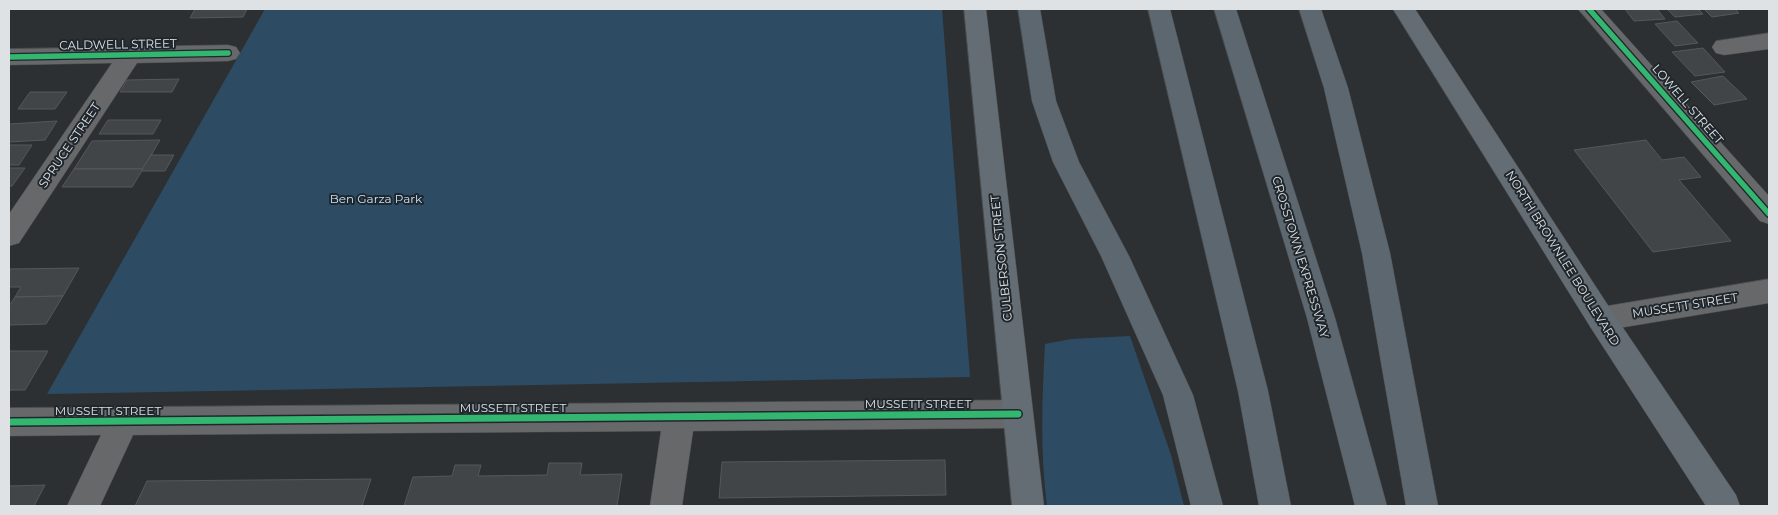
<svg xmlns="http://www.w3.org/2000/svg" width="1778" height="515" viewBox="0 0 1778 515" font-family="Montserrat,sans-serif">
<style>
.green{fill:#2d4c63}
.building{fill:#424547;stroke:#55585a}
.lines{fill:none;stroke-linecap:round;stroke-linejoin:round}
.minor-casing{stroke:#4a4d4f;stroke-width:1}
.major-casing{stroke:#4a4d4f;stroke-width:1}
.highway-casing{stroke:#4a4d4f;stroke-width:1}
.minor{fill:#66686a;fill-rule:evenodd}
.major{fill:#656d74;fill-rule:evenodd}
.highway{fill:#5d676f;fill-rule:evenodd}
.cycleway-far1-casing{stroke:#20272c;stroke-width:8}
.cycleway-casing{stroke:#20272c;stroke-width:10}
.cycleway-far1{stroke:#33b770;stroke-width:5.5}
.cycleway{stroke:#33b770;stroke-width:7}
.labels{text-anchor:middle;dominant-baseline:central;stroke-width:4;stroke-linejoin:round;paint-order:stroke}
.street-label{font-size:12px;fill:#dee2e5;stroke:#20272c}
.park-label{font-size:12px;fill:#c2e2fd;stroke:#20272c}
</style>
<rect width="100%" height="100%" fill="#2d3033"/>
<!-- green -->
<g class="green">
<path d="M265 9H942L970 377 47 394Z"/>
<path d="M1130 336 1171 455 1184 506H1047C1040 452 1042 398 1045 344L1071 339Z"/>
</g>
<!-- building -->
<g class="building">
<path d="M195 9H247L243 17 190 18Z"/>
<path d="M1625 9H1657L1665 19 1634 21Z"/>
<path d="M1667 9H1698L1703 14 1675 17Z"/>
<path d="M1704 9H1735L1739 13 1712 17Z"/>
<path d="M1677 21 1698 43 1675 46 1655 24Z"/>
<path d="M1703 48 1725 72 1695 76 1672 52Z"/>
<path d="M1723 76 1747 99 1714 105 1691 82Z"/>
<path d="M179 79 172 92H120L127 80Z"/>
<path d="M30 92H67L55 109H18Z"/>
<path d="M108 120H161L153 134H99Z"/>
<path d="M57 121 45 140 9 142V124Z"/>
<path d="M160 140 143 169H74L92 141Z"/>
<path d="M1646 140 1662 160 1684 157 1701 177 1679 180 1731 241 1653 252 1574 150Z"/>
<path d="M9 145H32L19 165H9Z"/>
<path d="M151 155H174L165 171H141Z"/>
<path d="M9 168H25L12 186H9Z"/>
<path d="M74 169H143L132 187H62Z"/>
<path d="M79 268 63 296 15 297 21 287H9L10 269Z"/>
<path d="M63 296 46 324 9 325V306L15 297Z"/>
<path d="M9 351H48L25 390H9Z"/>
<path d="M945 460 946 495 719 498 722 462Z"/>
<path d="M549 463H582L580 475 622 474 617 506H404L413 477 452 476 455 465H481L478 476 547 475Z"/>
<path d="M371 479 362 506H135L147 481Z"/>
<path d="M45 485 34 506H9V486Z"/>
</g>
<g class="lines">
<!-- minor casing -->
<g class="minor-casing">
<g id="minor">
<path d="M1578 9H1601L1769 196V224L1760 221Z"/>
<path d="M1769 33V49L1724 55 1716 53 1712 47 1716 41Z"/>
<path d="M228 45 236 47 240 53 236 59 228 61 137 63 19 243 9 246V214L112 63 9 65V49Z"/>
<path d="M1769 279V303L1601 331 1591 328 1587 319 1591 310 1601 307Z"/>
<path d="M1018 400 1029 404 1033 414 1029 424 1018 428 693 431 682 506H650L661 431 133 435 100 506H67L101 435 9 436V408Z"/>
</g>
</g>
<!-- major casing -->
<g class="major-casing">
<g id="major">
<path d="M964 9H986L1044 506H1012Z"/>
<path d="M1393 9H1415L1611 310 1736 495 1740 506H1706L1591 328Z"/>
</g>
</g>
<!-- highway casing -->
<g class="highway-casing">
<g id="highway">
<path d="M1018 9H1040L1056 101 1079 162 1129 256 1193 395 1223 506H1191L1163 395 1101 256 1053 162 1032 101Z"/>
<path d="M1148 9H1170L1268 391 1291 506H1259L1238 391Z"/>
<path d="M1214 9H1236L1335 318 1387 506H1355L1307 318Z"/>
<path d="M1299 9H1321L1348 88 1390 253 1438 506H1406L1362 253 1324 88Z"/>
</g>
</g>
<!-- minor -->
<use href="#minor" class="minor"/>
<!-- major -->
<use href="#major" class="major"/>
<!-- highway -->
<use href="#highway" class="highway"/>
<!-- cycleway-far1 casing -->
<g class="cycleway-far1-casing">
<g id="cycleway-far1">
<path d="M1589 9 1769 214"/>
<path d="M9 57 228 53"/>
</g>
</g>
<!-- cycleway casing -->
<g class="cycleway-casing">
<path id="cycleway" d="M9 422 1018 414"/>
</g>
<!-- cycleway-far1 -->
<use href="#cycleway-far1" class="cycleway-far1"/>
<!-- cycleway -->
<use href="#cycleway" class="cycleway"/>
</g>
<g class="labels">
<!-- street labels -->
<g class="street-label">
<text transform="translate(118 44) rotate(-1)">CALDWELL STREET</text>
<text transform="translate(1688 104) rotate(49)">LOWELL STREET</text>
<text transform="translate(69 145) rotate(-56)">SPRUCE STREET</text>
<text transform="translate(1301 257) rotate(73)">CROSSTOWN EXPRESSWAY</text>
<text transform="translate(1001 258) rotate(-96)">CULBERSON STREET</text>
<text transform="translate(1563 258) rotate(58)">NORTH BROWNLEE BOULEVARD</text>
<text transform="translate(1685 305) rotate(-9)">MUSSETT STREET</text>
<text x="918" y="403">MUSSETT STREET</text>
<text x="513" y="407">MUSSETT STREET</text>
<text x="108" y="410">MUSSETT STREET</text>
</g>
<!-- park labels -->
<g class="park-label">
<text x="376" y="198">Ben Garza Park</text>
</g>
</g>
<!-- border -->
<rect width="1778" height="515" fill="none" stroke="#dee2e5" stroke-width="20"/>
</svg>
